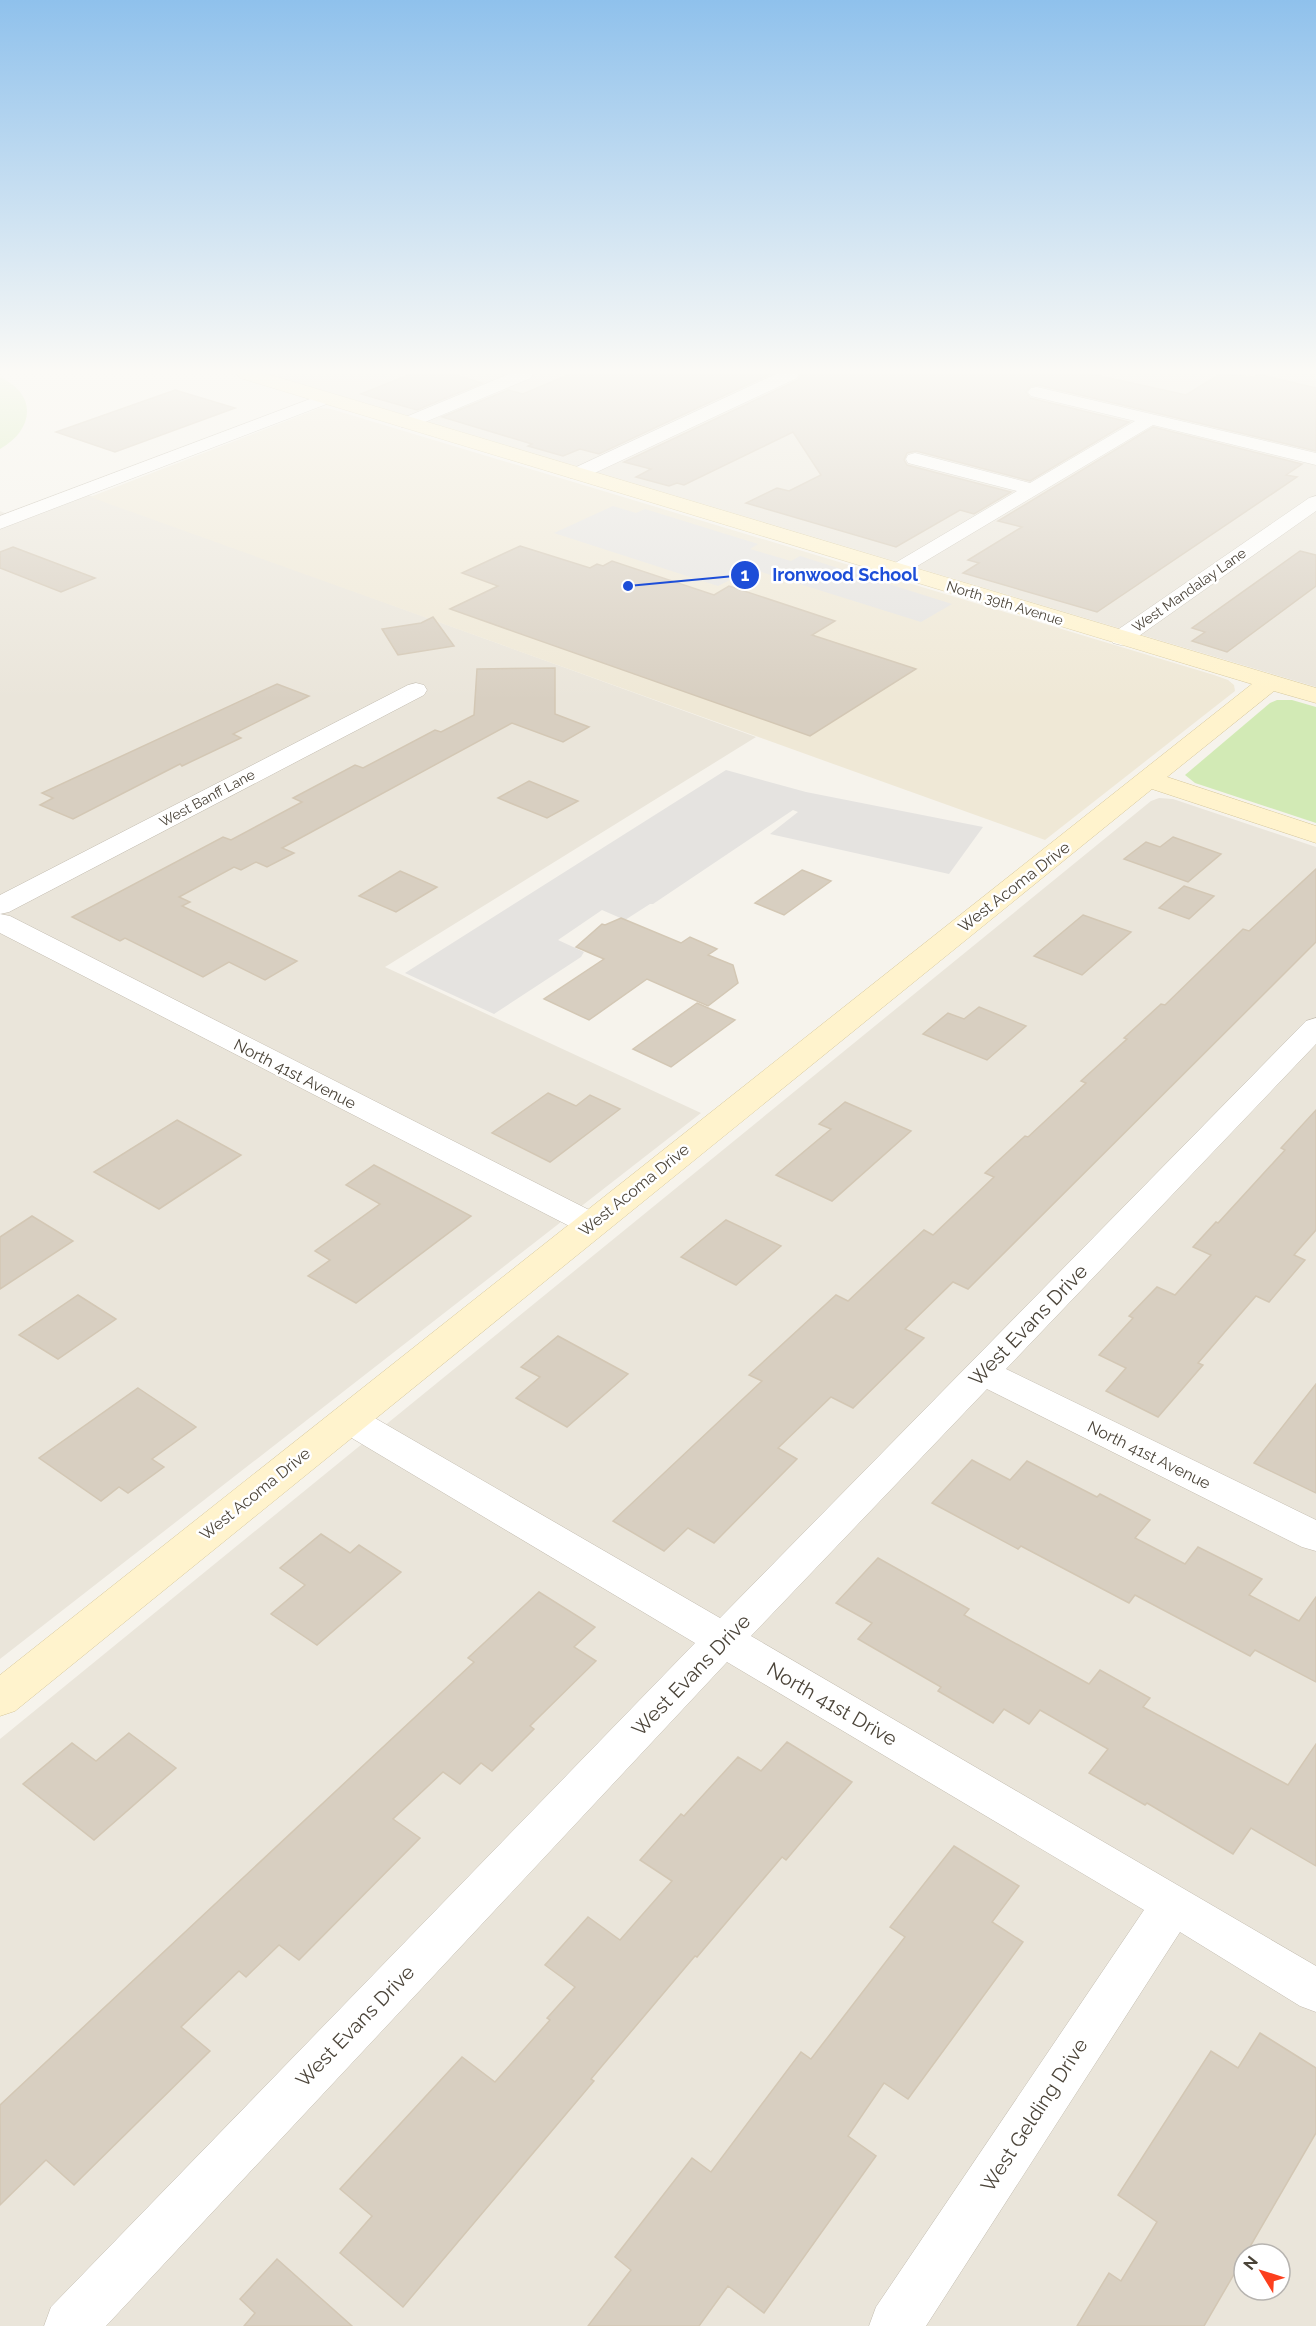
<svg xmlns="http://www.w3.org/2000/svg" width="1316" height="2326" viewBox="0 0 1316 2326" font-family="Raleway,sans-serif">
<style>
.residential{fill:#eae5da;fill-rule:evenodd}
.education{fill:#efe8d6}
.green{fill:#d2eab5}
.parking{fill:#e5e3e0}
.building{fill:#d8cfc1;stroke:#d3c7b4;stroke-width:1.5}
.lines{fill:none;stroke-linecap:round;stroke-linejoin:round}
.street-casing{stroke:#c2bbae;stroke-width:1}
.secondary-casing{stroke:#d6c79b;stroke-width:1}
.street{fill:#fff;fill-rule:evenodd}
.secondary{fill:#fff3cd;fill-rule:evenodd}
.labels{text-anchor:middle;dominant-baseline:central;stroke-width:5;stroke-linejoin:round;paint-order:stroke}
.far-street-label{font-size:14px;fill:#4b4439;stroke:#fff}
.street-label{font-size:16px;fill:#4b4439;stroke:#fff}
.near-street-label{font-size:20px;fill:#4b4439;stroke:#fff}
.leader{fill:none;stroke:#1d4ed8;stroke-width:2}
.callout-dot{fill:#1d4ed8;stroke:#fff;stroke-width:2}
.mark-label{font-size:18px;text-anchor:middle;font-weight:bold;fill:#fff}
.callout-label{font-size:18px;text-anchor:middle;font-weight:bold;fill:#1d4ed8;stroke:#fff;stroke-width:5;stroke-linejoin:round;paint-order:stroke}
</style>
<rect width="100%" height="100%" fill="#f6f3ec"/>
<!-- residential -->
<g class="residential">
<path d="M268 374H1316V687Z"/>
<path d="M72 489 756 737 385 967 701 1113 0 1659V511L7 514Z"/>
<path d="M1159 798 1173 799 1316 847V2326H0V1739L1151 801ZM1244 2254H1280V2290H1244Z"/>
</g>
<!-- education -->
<path class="education" d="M320 408 331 409 1214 675 1228 680 1234 685 1235 691 1045 840 90 497Z"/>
<!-- green -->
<g class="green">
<path d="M0 377C37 394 35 429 0 449Z"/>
<path d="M1277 700H1292L1316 707V823L1195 783 1185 775 1270 703Z"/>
</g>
<!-- parking -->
<g class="parking">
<path d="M613 506 636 513 645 509 758 544 750 549 791 561 800 556 952 604 921 622 752 569 718 586 554 533Z"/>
<path d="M726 770 806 792 983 827 949 874 770 834 798 812 793 810 653 904H650L625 920 602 910 558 940 584 952 581 957 494 1014 405 973Z"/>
</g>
<!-- building -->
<g class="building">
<path d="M411 374H453L482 383 417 410 361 394Z"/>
<path d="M570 374H770L599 454 580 449 563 456 528 446 532 444 442 417 508 390 523 394Z"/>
<path d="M801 374H1091L1186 395 1220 374 1254 377 1258 374 1316 388V451L1038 385 1031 386 1026 392 1030 398 1129 422 1030 481 916 451 907 453 904 460 907 465 1011 492 974 514 960 510 896 547 746 503 777 488 789 491 821 475 793 432 684 485 677 483 669 486 636 477 651 469 624 462 798 380Z"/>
<path d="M175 390 235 408 115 452 56 432Z"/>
<path d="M1153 427 1302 464 1286 475 1297 477 1097 612 963 573 979 563 968 560 1022 527 998 521Z"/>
<path d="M520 546 590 568 597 564 603 566 612 561 714 595 729 586 835 621 812 635 916 669 810 736 450 609 498 586 462 573Z"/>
<path d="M13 547 95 578 61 592 0 568V552Z"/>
<path d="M1300 551 1316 555V586L1227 652 1192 641 1205 632 1192 628Z"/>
<path d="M433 617 454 646 398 655 382 629 421 623Z"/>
<path d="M555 668V714L589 727 563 742 512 723 282 848 294 853 267 867 256 862 241 870 234 867 179 897 190 902 182 906 297 961 265 980 229 962 203 977 125 938 120 941 72 917 223 837 231 840 302 802 293 798 355 765 363 768 435 730 441 732 474 715 477 669Z"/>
<path d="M277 684 309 696 233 734 241 738 182 766 180 764 73 819 40 805 53 798 42 793Z"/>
<path d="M529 781 578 801 547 818 498 798Z"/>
<path d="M1173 837 1221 854 1188 882 1124 859 1146 842 1160 847Z"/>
<path d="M1316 869V942L968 1289 953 1282 905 1329 924 1338 853 1408 831 1397 778 1448 797 1459 714 1543 688 1528 664 1551 613 1521 762 1381 749 1375 836 1295 848 1301 924 1230 933 1235 994 1177 985 1173 1025 1136 1028 1137 1086 1083 1081 1081 1127 1039 1124 1038 1161 1004 1165 1005 1243 929 1249 931Z"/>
<path d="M802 870 831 881 784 915 755 903Z"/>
<path d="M400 871 437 887 396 912 359 896Z"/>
<path d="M1184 886 1214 896 1189 919 1159 908Z"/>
<path d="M1083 915 1131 932 1082 975 1034 956Z"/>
<path d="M621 918 681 943 690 937 717 949 708 955 733 965 738 983 708 1006 647 979 589 1020 544 999 604 959 576 947 602 924 605 925Z"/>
<path d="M697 1003 735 1020 671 1067 633 1049Z"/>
<path d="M979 1007 1026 1026 987 1060 923 1034 948 1013 964 1019Z"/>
<path d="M548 1093 576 1106 590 1095 620 1109 550 1162 492 1133Z"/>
<path d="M845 1102 911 1131 832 1201 776 1175 831 1129 819 1124Z"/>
<path d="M1316 1110V1230L1294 1255 1305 1260 1269 1302 1256 1296 1198 1363 1203 1365 1158 1417 1106 1391 1126 1368 1099 1355 1133 1318 1129 1316 1157 1287 1175 1295 1211 1255 1193 1247 1216 1222 1218 1223 1285 1150 1281 1148Z"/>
<path d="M177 1120 241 1155 159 1209 94 1172Z"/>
<path d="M374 1165 471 1216 356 1303 308 1276 330 1260 315 1251 380 1204 346 1185Z"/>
<path d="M32 1216 73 1241 0 1289V1237Z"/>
<path d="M726 1220 781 1246 736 1285 681 1257Z"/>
<path d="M78 1295 116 1319 58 1359 19 1335Z"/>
<path d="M558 1336 628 1374 567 1427 516 1398 540 1377 521 1367Z"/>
<path d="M1316 1384V1493L1254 1463Z"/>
<path d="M138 1388 196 1427 152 1459 164 1467 128 1493 119 1487 101 1501 39 1458Z"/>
<path d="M972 1460 1010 1480 1027 1461 1097 1497 1100 1494 1150 1520 1135 1538 1185 1564 1198 1547 1262 1579 1249 1595 1299 1621 1316 1597V1682L1255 1650 1250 1656 1135 1595 1129 1603 1021 1546 1018 1549 932 1503Z"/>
<path d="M321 1534 350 1553 359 1545 401 1572 317 1645 271 1614 305 1585 280 1568Z"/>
<path d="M878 1558 969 1609 964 1615 1089 1684 1100 1670 1150 1698 1143 1707 1288 1785 1316 1744V1866L1251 1828 1233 1854 1147 1803 1145 1805 1089 1773 1108 1749 1040 1710 1029 1724 1004 1709 993 1723 938 1691 941 1687 858 1639 872 1623 836 1603Z"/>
<path d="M539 1592 595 1627 574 1647 596 1661 530 1726 534 1729 492 1771 481 1763 460 1784 443 1772 393 1819 420 1838 299 1960 279 1945 246 1977 239 1971 181 2027 210 2051 74 2185 46 2160 0 2205V2105L474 1662 468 1658Z"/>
<path d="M129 1733 176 1768 94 1840 23 1784 72 1743 96 1761Z"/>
<path d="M787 1742 852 1782 786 1860 782 1857 697 1957 695 1956 591 2079 594 2081 403 2307 340 2253 372 2216 340 2189 462 2057 495 2082 550 2020 547 2018 575 1987 545 1965 588 1917 620 1940 672 1881 640 1860 681 1814 684 1816 738 1757 761 1771Z"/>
<path d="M954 1846 1019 1886 992 1922 1023 1942 908 2099 884 2083 848 2136 876 2156 764 2313 728 2286 699 2326H588L631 2270 615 2257 692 2158 711 2172 801 2052 811 2059 905 1937 890 1927Z"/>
<path d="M1260 2033 1316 2068V2133L1204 2326H1077L1109 2273 1121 2281 1157 2222 1118 2195 1211 2051 1238 2068Z"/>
<path d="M277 2259 315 2293 352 2326H244L255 2313 240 2299Z"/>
</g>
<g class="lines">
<!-- street casing -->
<g class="street-casing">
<g id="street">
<path d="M509 374H533L531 378 413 427H401L398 423 401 419Z"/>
<path d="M776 374H799L797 378 584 478H570L568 474 570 470Z"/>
<path d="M1037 387 1316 453V465L1153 425 904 574 897 576 890 574 887 570 890 566 1017 491 908 463 906 459 908 455 915 453 1030 483 1135 421 1031 396 1028 392 1031 388Z"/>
<path d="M326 393 332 394 335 398 332 402 0 529V516Z"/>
<path d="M1316 496V511L1129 643 1121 645 1113 643 1110 638 1113 633 1309 498Z"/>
<path d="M416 683 424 685 427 690 424 695 9 912 0 914 10 916 603 1217 607 1224 603 1231 591 1234 579 1231 0 933V895L408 685Z"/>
<path d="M1316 1018V1044L1006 1369 1316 1520V1551L1302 1547 987 1389 751 1636 1316 1966V2012L1300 2006 1180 1932 926 2326H869L876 2307 1144 1910 727 1662 106 2326H44L51 2307 695 1643 335 1428 330 1419 335 1410 348 1406 361 1410 720 1618 1306 1021Z"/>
</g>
</g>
<!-- secondary casing -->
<g class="secondary-casing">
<path id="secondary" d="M237 374H267L1316 688V703L1274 691 1167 777 1316 826V843L1152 789 15 1711 0 1716V1675L1252 684 240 378Z"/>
</g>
<!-- street -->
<use href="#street" class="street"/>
<!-- secondary -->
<use href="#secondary" class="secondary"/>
</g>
<!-- sky -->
<linearGradient id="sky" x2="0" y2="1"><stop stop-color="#8fc1ec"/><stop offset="0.53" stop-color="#fbfaf6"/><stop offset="1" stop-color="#fbfaf6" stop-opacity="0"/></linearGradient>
<rect width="1316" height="700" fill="url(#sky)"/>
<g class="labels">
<!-- far-street labels -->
<g class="far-street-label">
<text transform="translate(1189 590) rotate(-35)">West Mandalay Lane</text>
<text transform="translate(1005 603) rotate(17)">North 39th Avenue</text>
<text transform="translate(207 798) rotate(-28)">West Banff Lane</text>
</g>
<!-- street labels -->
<g class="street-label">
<text transform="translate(1014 887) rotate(-38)">West Acoma Drive</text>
<text transform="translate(295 1074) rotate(27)">North 41st Avenue</text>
<text transform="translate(634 1190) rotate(-39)">West Acoma Drive</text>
<text transform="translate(1149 1455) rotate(26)">North 41st Avenue</text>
<text transform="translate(255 1494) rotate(-39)">West Acoma Drive</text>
</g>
<!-- near-street labels -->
<g class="near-street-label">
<text transform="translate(1028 1325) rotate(-46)">West Evans Drive</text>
<text transform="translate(691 1675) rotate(-46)">West Evans Drive</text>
<text transform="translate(832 1704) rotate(30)">North 41st Drive</text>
<text transform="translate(355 2026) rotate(-46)">West Evans Drive</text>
<text transform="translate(1034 2115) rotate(-57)">West Gelding Drive</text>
</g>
</g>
<!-- callouts -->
<path class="leader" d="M628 586L745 575"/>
<g class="callout-dot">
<circle cx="628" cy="586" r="6"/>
<circle cx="745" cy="575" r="15"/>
</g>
<g class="mark-label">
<text x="745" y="581">1</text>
</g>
<g class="callout-label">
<text x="845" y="581">Ironwood School</text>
</g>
<!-- north arrow -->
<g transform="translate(1262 2272) rotate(308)"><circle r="28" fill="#ffffff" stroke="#b7b4b0" stroke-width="1.5"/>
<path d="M0-4.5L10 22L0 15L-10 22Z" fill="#fc3f1d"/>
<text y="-9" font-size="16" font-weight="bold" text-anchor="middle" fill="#4b4439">N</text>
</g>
</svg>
